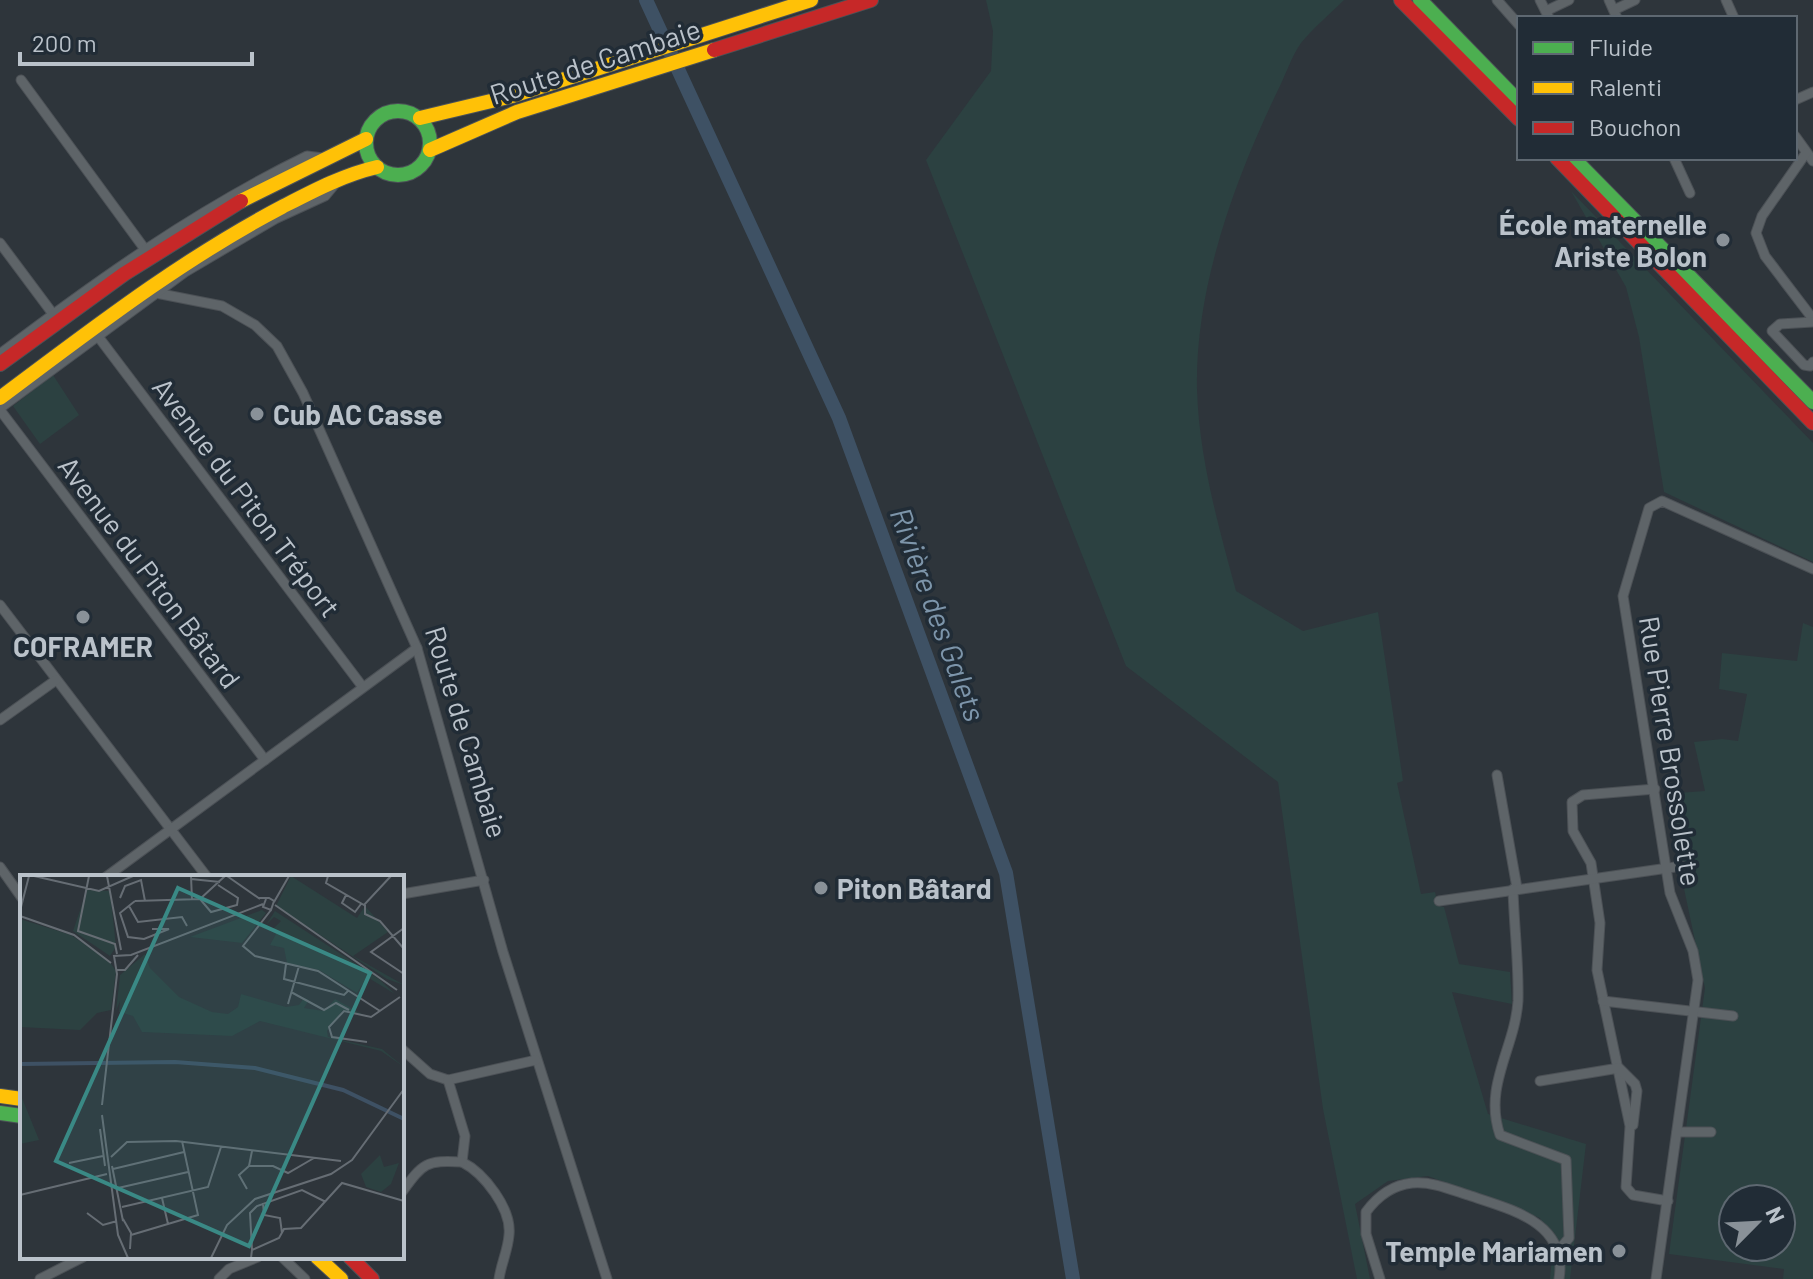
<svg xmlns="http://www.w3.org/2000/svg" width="1813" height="1279" viewBox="0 0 1813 1279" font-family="Barlow,sans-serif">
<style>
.grass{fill:#2c4141;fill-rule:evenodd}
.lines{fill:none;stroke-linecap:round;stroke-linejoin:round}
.river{stroke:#3e5164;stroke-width:14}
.street-casing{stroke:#4c5156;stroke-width:11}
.fast-casing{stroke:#4c5257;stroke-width:16}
.slow-casing{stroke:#4c5257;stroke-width:16}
.jam-casing{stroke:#4c5257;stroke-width:16}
.street{stroke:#5e6468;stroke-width:9}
.fast{stroke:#4caf50;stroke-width:14}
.slow{stroke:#ffc107;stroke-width:14}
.jam{stroke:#c62828;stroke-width:14}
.poi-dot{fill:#899198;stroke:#212c36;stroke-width:3}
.labels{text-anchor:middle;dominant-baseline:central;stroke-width:7;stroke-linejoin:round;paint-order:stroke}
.street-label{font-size:28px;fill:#bac2ca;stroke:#212c36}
.poi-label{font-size:28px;font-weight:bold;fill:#bac2ca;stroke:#212c36;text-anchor:end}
.water-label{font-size:30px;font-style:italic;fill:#7d95aa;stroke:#212c36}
.inset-river{fill:none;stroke:#3e5164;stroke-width:4}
.inset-road{fill:none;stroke:#666d74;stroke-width:2}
.view{fill:#3a8985;fill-opacity:0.15;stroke:#3a8985;stroke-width:4}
.inset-edge{fill:none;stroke:#bac2ca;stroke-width:4}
</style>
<rect width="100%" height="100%" fill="#2e353b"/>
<!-- grass -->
<g class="grass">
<path d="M986 0H1344C1330 14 1313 28 1301 43 1291 57 1285 77 1277 92 1234 182 1195 288 1197 389 1199 458 1218 524 1236 591L1303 631 1378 612 1403 781 1397 783 1421 894 1435 892 1438 906 1444 907 1459 964 1510 972 1512 1004 1452 992 1488 1114 1586 1144 1570 1279H1550L1552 1256 1540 1218 1428 1176 1388 1181 1355 1204 1370 1279H1357L1323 1109 1278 782 1126 666 926 160 991 71 993 31Z"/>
<path d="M1571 191 1813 443V562L1664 492 1639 337 1626 287Z"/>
<path d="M53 375 79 415 40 444 13 406Z"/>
<path d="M1803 623 1813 627V1279H1783L1784 1269 1669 1254 1705 988 1664 794 1705 791 1694 742 1722 739 1738 741 1747 694 1719 689 1722 653 1797 661ZM1733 1199H1781V1247H1733Z"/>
</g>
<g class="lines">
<!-- river -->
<path class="river" d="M646 0 839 418 1006 873 1073 1279"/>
<!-- street casing -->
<g class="street-casing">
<g id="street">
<path d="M1497 0 1519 25"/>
<path d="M1540 0 1549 18"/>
<path d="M1609 0 1617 18"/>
<path d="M1726 0 1734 18"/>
<path d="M1614 10 1635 0"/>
<path d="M1546 11 1569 0"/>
<path d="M21 80 144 248"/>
<path d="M1795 100 1813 92"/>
<path d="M1795 136 1813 161"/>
<path d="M1806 153 1762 216 1756 233 1765 256 1813 319"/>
<path d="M1674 158 1690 193"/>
<path d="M0 243 53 314"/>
<path d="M156 293 222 306 255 325 277 346 303 393 417 648 503 952 607 1279"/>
<path d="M1813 322 1780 324 1772 331 1804 365 1810 366 1813 362"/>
<path d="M97 335 362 686"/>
<path d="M0 354C98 280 196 210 307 156L323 158"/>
<path d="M0 408 185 272 275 219 325 196 335 184"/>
<path d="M0 410 265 760"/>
<path d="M0 605 207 877"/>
<path d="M0 720 56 680"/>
<path d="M1497 775 1517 888"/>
<path d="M1655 789 1583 795 1572 802 1573 831 1591 863 1600 923 1597 970 1630 1126 1626 1187 1633 1195 1668 1201"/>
<path d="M0 867 22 898"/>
<path d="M106 877 417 648"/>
<path d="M1513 889C1514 926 1519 964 1518 1001 1515 1048 1483 1086 1500 1135L1566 1160 1569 1238 1557 1252"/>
<path d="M402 894 484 880"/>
<path d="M1439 901 1682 866"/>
<path d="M1603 1001 1733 1016"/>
<path d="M402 1049 430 1074 448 1080 536 1060"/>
<path d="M448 1080 465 1136 462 1162C484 1173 512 1209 509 1235 508 1250 501 1264 499 1279"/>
<path d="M1540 1081 1619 1068 1635 1084 1637 1091 1633 1125"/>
<path d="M1677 1132H1711"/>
<path d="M402 1192C423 1163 426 1160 462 1162"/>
<path d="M282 1257 305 1279"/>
<path d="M40 1279 83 1257"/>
<path d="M219 1279 229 1269 258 1257"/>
<path d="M1380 1279 1366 1234V1212C1377 1197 1393 1185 1412 1183 1432 1181 1452 1190 1471 1196 1513 1210 1568 1223 1559 1279"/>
<path d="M1656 1279 1698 980 1693 951 1670 893 1623 596 1649 508 1662 501 1813 569"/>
</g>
</g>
<!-- fast casing -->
<g class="fast-casing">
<g id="fast">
<path d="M1420 0 1519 102"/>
<circle cx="398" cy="143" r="32"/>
<path d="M1573 158 1813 402"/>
<path d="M0 1113 22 1116"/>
</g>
</g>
<!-- slow casing -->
<g class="slow-casing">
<g id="slow">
<path d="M420 118 512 96 811 0"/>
<path d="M430 150 517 112 714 50"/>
<path d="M241 201 366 139"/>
<path d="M0 398C91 330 181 260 282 207 313 191 343 175 377 167"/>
<path d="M0 1096 22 1099"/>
<path d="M317 1257 341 1279"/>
</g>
</g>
<!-- jam casing -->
<g class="jam-casing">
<g id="jam">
<path d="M1401 0 1519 119"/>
<path d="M714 50 871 0"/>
<path d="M1557 158 1813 423"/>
<path d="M0 364 124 274 241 201"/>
<path d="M350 1257 372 1279"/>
</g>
</g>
<!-- street -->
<use href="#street" class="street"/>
<!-- fast -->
<use href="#fast" class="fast"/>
<!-- slow -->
<use href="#slow" class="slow"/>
<!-- jam -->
<use href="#jam" class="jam"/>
</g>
<!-- markers -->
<g class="poi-dot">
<circle cx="1723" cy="240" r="8"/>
<circle cx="257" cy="414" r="8"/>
<circle cx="83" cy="617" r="8"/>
<circle cx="821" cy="888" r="8"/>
<circle cx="1619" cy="1251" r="8"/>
</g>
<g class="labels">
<!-- street labels -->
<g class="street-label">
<text transform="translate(595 61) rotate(-18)">Route de Cambaie</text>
<text transform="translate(247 497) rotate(53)">Avenue du Piton Tréport</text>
<text transform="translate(150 572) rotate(53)">Avenue du Piton Bâtard</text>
<text transform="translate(467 732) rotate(73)">Route de Cambaie</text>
<text transform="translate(1671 751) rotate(81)">Rue Pierre Brossolette</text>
</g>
<!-- poi labels -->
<g class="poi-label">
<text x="1707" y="224">École maternelle<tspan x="1707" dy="32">Ariste Bolon</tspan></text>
<text x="273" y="414" text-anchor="start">Cub AC Casse</text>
<text x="83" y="646" text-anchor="middle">COFRAMER</text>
<text x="837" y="888" text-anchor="start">Piton Bâtard</text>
<text x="1603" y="1251">Temple Mariamen</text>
</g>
<!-- water labels -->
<g class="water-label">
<text transform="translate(939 614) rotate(70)">Rivière des Galets</text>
</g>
</g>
<!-- overview -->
<g transform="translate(20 875)">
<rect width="384" height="384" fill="#2e353b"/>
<path d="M271 1 337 43 345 31 368 57 333 81 384 110 367 104 256 31ZM67 15 90 16 96 72 90 81 53 56ZM242 35 246 38 222 68 170 62ZM255 36 359 104 375 119 347 102 337 118 299 95 267 88 264 73 250 70 256 59 251 56 261 46 254 42 246 50ZM0 44 51 60 89 86 96 96 91 135 77 138 60 155 0 152ZM125 79 130 93 159 122 192 137 208 139 218 132 221 119 266 132 279 130 284 123 289 125 284 133 304 136 315 124 347 142 323 135 307 156 308 162 362 174 384 192 361 176 240 146 212 161 122 157 113 141 99 137 100 126 96 136 100 100ZM0 218 19 265 0 269ZM360 280 364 292 379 288 371 309 361 317 346 312 341 299Z" fill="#2c4141"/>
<path class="inset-river" d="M0 189 155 187 235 193 323 215 384 244"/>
<path class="inset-road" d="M14 1 79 16 113 1M69 1 58 56 95 69 97 79M87 1 101 75M171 1 172 25M207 1 240 24M308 1 306 8 344 30 371 1M171 4 200 7M326 20 322 28 335 37 341 29M100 23 105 11 121 5 125 26M239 23H249L254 26 251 35 243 32 246 24M180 24 191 37 217 30 218 23 198 10M115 26 100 38 108 62 124 64 149 54H132M115 26 180 24 205 1M254 27 269 1M255 30 377 115M345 30V39L360 46 384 74M109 31 118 47 162 42 167 51M251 35 223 71 235 81 298 96 360 136M0 36 9 1M0 41 54 60 91 88M384 53 351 77 384 99M266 89 264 104 324 120 329 115M96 95H105L118 80M271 117 304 135 316 128 329 135M268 129 279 91M347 167 312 162 309 152 324 136 351 142 380 122M82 230 97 99 94 81 111 80 243 29M82 240 98 360 108 383M80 254 85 291M91 282 107 267 156 266 321 286M49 288 83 281M92 291 103 346M229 291H253L268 298 294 283M93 294 164 277M98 313 168 297M227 314 219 300 229 291 232 276M0 320 87 299M142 323 148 349M243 328 244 340 260 343 262 358M102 332 188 312 201 272M67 338 83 350 97 346M103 344 111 358 110 374M111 360 178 340 162 266M232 375 230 338 237 331 282 315 306 327M191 383 207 350 235 324 311 299 332 285 384 214M231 383 232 375 259 363 264 354 281 353 322 308 384 326"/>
<path class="view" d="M158 13 350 98 229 371 36 286Z"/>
<rect width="384" height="384" class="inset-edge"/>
</g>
<!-- legend -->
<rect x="1517" y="16" width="280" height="144" fill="#212c36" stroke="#5e6871" stroke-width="2"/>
<rect x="1533" y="42" width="40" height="12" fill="#4caf50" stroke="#5e6871" stroke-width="2"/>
<text x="1589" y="56" font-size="24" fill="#bac2ca">Fluide</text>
<rect x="1533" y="82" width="40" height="12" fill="#ffc107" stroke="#5e6871" stroke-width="2"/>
<text x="1589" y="96" font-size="24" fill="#bac2ca">Ralenti</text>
<rect x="1533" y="122" width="40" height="12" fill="#c62828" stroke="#5e6871" stroke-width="2"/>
<text x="1589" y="136" font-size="24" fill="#bac2ca">Bouchon</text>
<!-- north arrow -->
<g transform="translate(1757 1223) rotate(66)"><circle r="38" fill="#212c36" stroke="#5e6871" stroke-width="2"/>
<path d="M0-6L14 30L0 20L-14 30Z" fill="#899198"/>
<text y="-12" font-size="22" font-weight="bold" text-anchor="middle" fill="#bac2ca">N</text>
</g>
<!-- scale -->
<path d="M20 52v12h232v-12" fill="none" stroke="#bac2ca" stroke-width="4"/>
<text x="32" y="52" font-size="24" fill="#bac2ca" stroke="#212c36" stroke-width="6" paint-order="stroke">200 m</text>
</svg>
